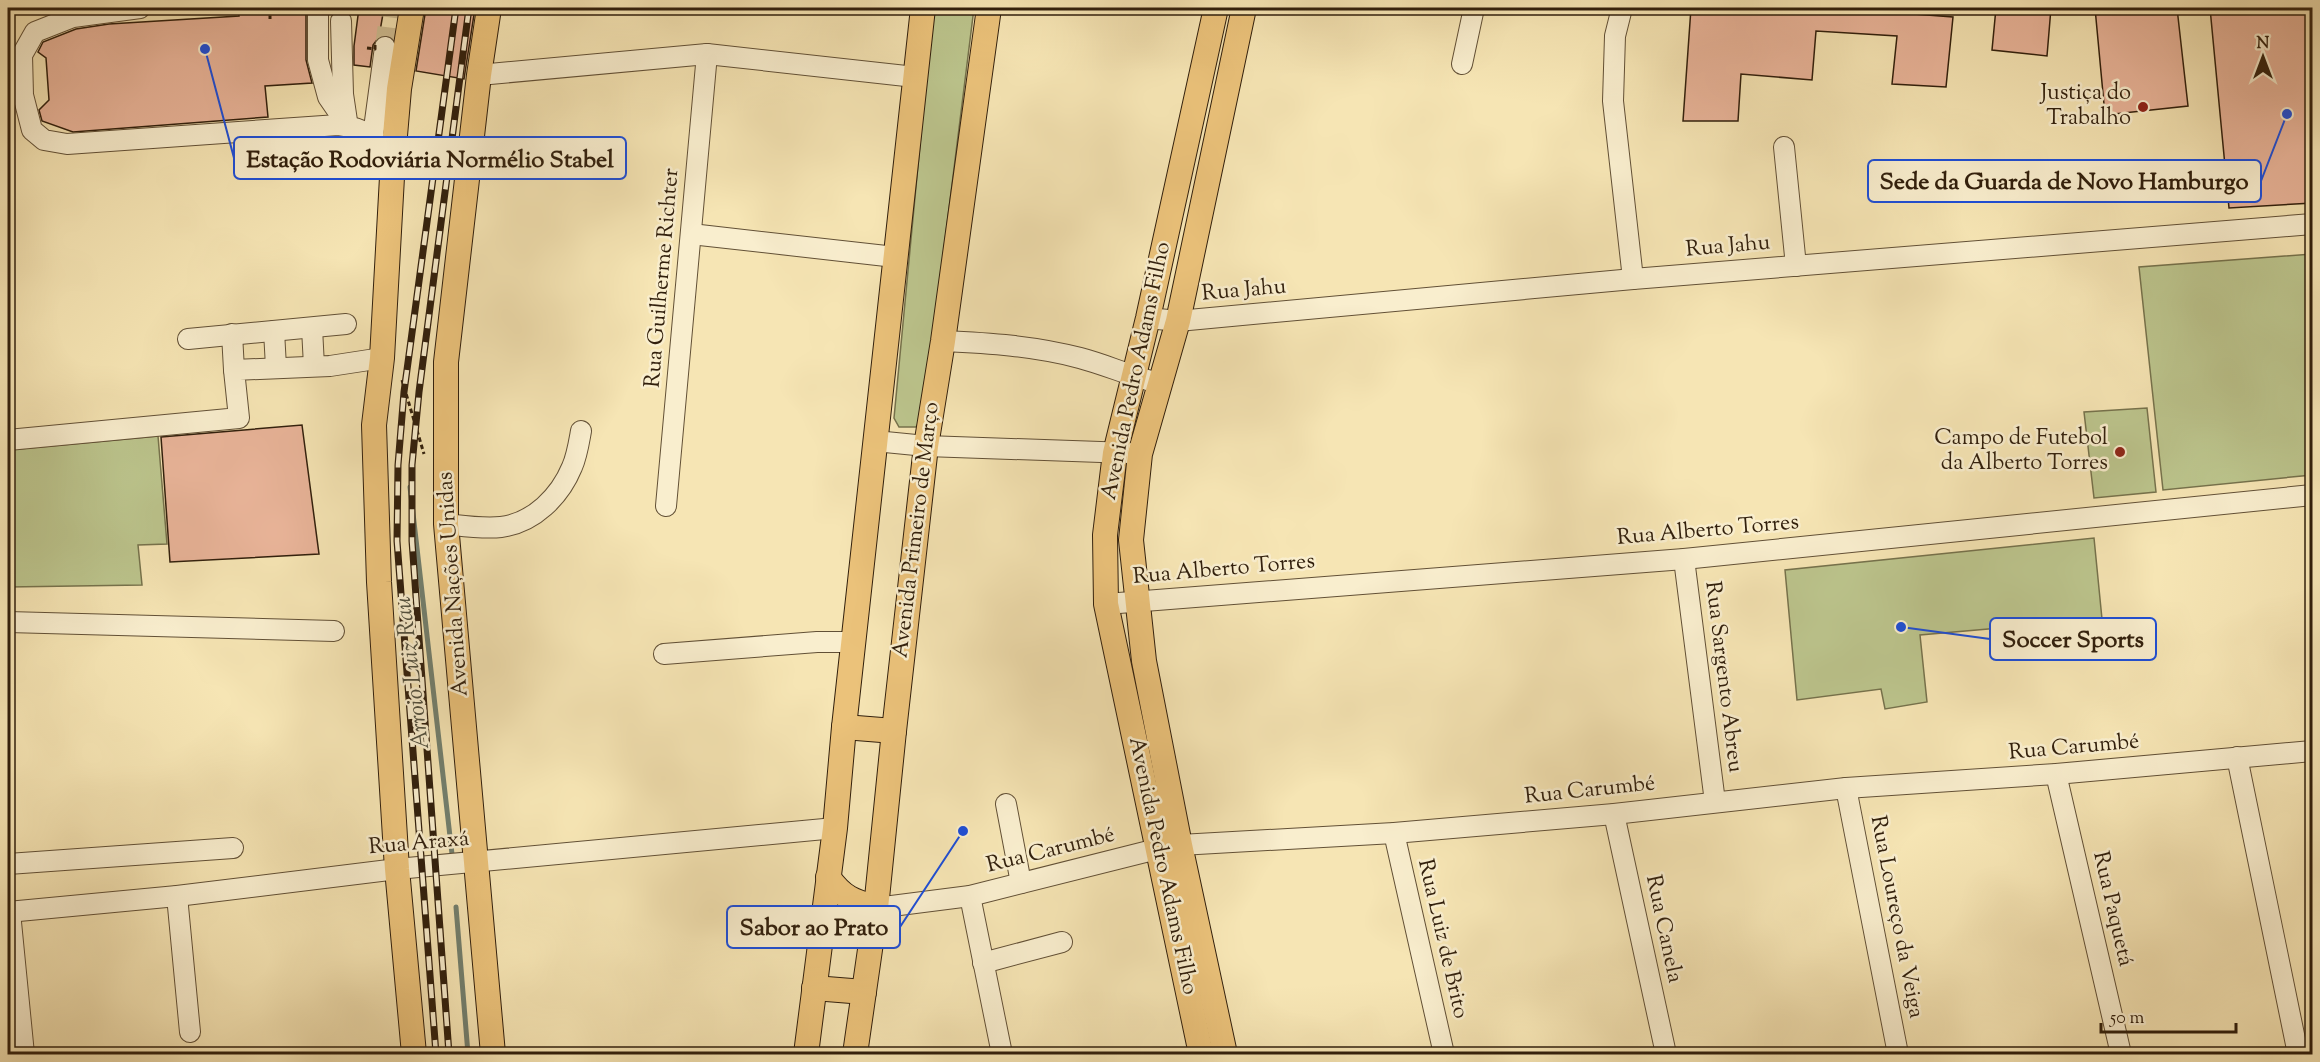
<svg xmlns="http://www.w3.org/2000/svg" width="2320" height="1062" viewBox="0 0 2320 1062" font-family="'Sorts Mill Goudy',serif">
<style>
.green{fill:#bcc58d;stroke:#76724c;stroke-width:1.5}
.lines{fill:none;stroke-linecap:round;stroke-linejoin:round}
.stream{stroke:#727f6e;stroke-width:5}
.building{fill:#e9b499;stroke:#311f0c;stroke-width:1.5}
.minor-tunnel{stroke:#cfbd92;stroke-width:20;stroke-dasharray:20 10;stroke-linecap:butt}
.minor-casing{stroke:#625036;stroke-width:22}
.major-casing{stroke:#311f0c;stroke-width:26}
.path{stroke:#311f0c;stroke-width:3;stroke-dasharray:4.5 3;stroke-linecap:butt}
.minor{stroke:#f9eece;stroke-width:20}
.major{stroke:#ebc27a;stroke-width:24}
.rail-casing{stroke:#311f0c;stroke-width:7}
.rail{stroke:#f9eece;stroke-width:4.5;stroke-dasharray:14;stroke-linecap:butt}
.path-bridge{stroke:#311f0c;stroke-width:3;stroke-dasharray:4.5 3;stroke-linecap:butt}
.poi-dot{fill:#8f2418;stroke:#f9eece;stroke-width:2}
.labels{text-anchor:middle;dominant-baseline:central;stroke-width:5;stroke-linejoin:round;paint-order:stroke}
.poi-label{font-size:22px;fill:#311f0c;stroke:#f9eece;text-anchor:end}
.street-label{font-size:22px;fill:#311f0c;stroke:#f9eece}
.water-label{font-size:24px;font-style:italic;fill:#514f3d;stroke:#f9eece}
.leader{fill:none;stroke:#1d4ed8;stroke-width:2}
.callout-dot{fill:#1d4ed8;stroke:#f9eece;stroke-width:2}
.callout{fill:#f9eece;stroke:#1d4ed8;stroke-width:2}
.callout-label{font-size:24px;text-anchor:middle;font-weight:bold;fill:#311f0c}
</style>
<rect width="100%" height="100%" fill="#f6e5b4"/>
<filter id="stains"><feTurbulence type="fractalNoise" baseFrequency=".00333" numOctaves="4"/><feColorMatrix values="0 0 0 0 .2 0 0 0 0 .09 0 0 0 0 .02 0 0 0 .5 -.17"/></filter>
<radialGradient id="worn" r=".72"><stop offset=".6" stop-color="#630" stop-opacity="0"/><stop offset="1" stop-color="#630" stop-opacity=".3"/></radialGradient>
<!-- green -->
<g class="green">
<path d="M933 8H974L923 417 916 427H899L894 418Z"/>
<path d="M2312 254V475L2163 490 2139 267Z"/>
<path d="M2147 408 2156 492 2094 498 2084 412Z"/>
<path d="M158 436 167 544 138 545 142 585 8 587V450Z"/>
<path d="M2094 538 2102 619 1920 635 1927 702 1885 709 1881 689 1797 700 1785 570Z"/>
</g>
<g class="lines">
<!-- stream -->
<g class="stream">
<path d="M410 487 452 854"/>
<path d="M456 907 468 1054"/>
</g>
</g>
<!-- building -->
<g class="building">
<path d="M238 8H306V60L312 83 265 86 268 117 73 132 42 121 39 110 49 100 46 58 38 52 43 42 76 29 109 24 239 16Z"/>
<path d="M359 8H384L379 37 373 45 370 67 354 65V46Z"/>
<path d="M426 8H475L464 79 416 71Z"/>
<path d="M1691 8H1802L1834 10V8H1889L1888 12 1953 17 1946 87 1892 84 1897 36 1816 31 1812 80 1741 74 1738 121H1683Z"/>
<path d="M1996 8H2051L2047 56 1992 50Z"/>
<path d="M2095 8H2177L2188 106 2105 115Z"/>
<path d="M2210 8H2313V203L2229 208Z"/>
<path d="M302 425 319 554 170 562 161 437Z"/>
</g>
<g class="lines">
<!-- minor-tunnel -->
<path class="minor-tunnel" d="M385 47 390 8"/>
<!-- minor casing -->
<g class="minor-casing">
<g id="minor">
<path d="M140 8 73 17 35 32 22 55 23 95 32 130 44 140 67 144 338 125C368 128 375 138 393 159"/>
<path d="M318 8V60L328 97 348 126"/>
<path d="M1622 8 1615 36 1613 101 1633 279"/>
<path d="M341 21 343 94 347 121"/>
<path d="M1462 64 1474 8"/>
<path d="M479 75 707 54 915 77"/>
<path d="M373 136 385 47"/>
<path d="M1784 147 1796 266"/>
<path d="M691 234 895 257"/>
<path d="M1148 318 1178 321 1633 279 2312 224"/>
<path d="M312 328 314 366"/>
<path d="M274 331 276 367"/>
<path d="M232 334 234 370"/>
<path d="M188 339 346 324"/>
<path d="M943 341C989 343 1035 346 1080 358 1107 365 1132 377 1159 383"/>
<path d="M8 440 239 418 234 370 330 366 382 358"/>
<path d="M875 441 926 446 1129 453"/>
<path d="M666 506 707 54"/>
<path d="M446 524C464 526 483 529 501 527 534 523 560 496 572 467 577 456 579 442 581 431"/>
<path d="M1684 559 1715 802"/>
<path d="M1106 604 1684 559 2312 495"/>
<path d="M8 622 334 631"/>
<path d="M664 654 817 642H853"/>
<path d="M2237 757 2298 1054"/>
<path d="M2056 774 2121 1054"/>
<path d="M1846 788 1898 1054"/>
<path d="M1006 804 1021 883"/>
<path d="M1614 814 1666 1054"/>
<path d="M1394 833 1444 1054"/>
<path d="M8 864 233 848"/>
<path d="M177 896 190 1032"/>
<path d="M970 896 1002 1054"/>
<path d="M876 908 970 896 1157 849 1180 845 1394 833 1614 814 1846 788 2056 774 2312 751"/>
<path d="M8 912 177 896 397 869 835 828"/>
<path d="M10 912 24 1054"/>
<path d="M983 963 1062 942"/>
</g>
</g>
<!-- major casing -->
<g class="major-casing">
<g id="major">
<path d="M412 8 399 89 393 159 382 358 374 425 379 582 397 869 414 1054"/>
<path d="M489 8 479 75 446 362V524L493 1054"/>
<path d="M844 727 894 731"/>
<path d="M828 877C843 898 853 901 876 908"/>
<path d="M814 988 864 992"/>
<path d="M806 1054 835 828 844 727 923 8"/>
<path d="M855 1054 876 908 894 731 926 446 943 341 989 8"/>
<path d="M1201 1054 1106 604 1105 535 1115 453 1148 318 1216 8"/>
<path d="M1225 1054 1180 845 1144 661 1131 540 1140 454 1178 321 1244 8"/>
</g>
</g>
<!-- path -->
<g class="path">
<path d="M270 8V19"/>
<path d="M402 380 424 454"/>
</g>
<!-- minor -->
<use href="#minor" class="minor"/>
<!-- major -->
<use href="#major" class="major"/>
<!-- rail casing -->
<g class="rail-casing">
<g id="rail">
<path d="M436 1054 397 541 398 465 404 392 456 8"/>
<path d="M449 1054 412 541V465L419 392 469 8"/>
</g>
</g>
<!-- rail -->
<use href="#rail" class="rail"/>
<!-- path-bridge -->
<path class="path-bridge" d="M367 48 375 49V43"/>
</g>
<!-- markers -->
<g class="poi-dot">
<circle cx="2143" cy="107" r="6"/>
<circle cx="2120" cy="452" r="6"/>
</g>
<g class="labels">
<!-- poi labels -->
<g class="poi-label">
<text x="2131" y="94">Justiça do<tspan x="2131" dy="25">Trabalho</tspan></text>
<text x="2108" y="439">Campo de Futebol<tspan x="2108" dy="25">da Alberto Torres</tspan></text>
</g>
<!-- street labels -->
<g class="street-label">
<text transform="translate(1728 247) rotate(-5)">Rua Jahu</text>
<text transform="translate(663 278) rotate(-85)">Rua Guilherme Richter</text>
<text transform="translate(1244 291) rotate(-5)">Rua Jahu</text>
<text transform="translate(1137 371) rotate(-78)">Avenida Pedro Adams Filho</text>
<text transform="translate(917 530) rotate(-83)">Avenida Primeiro de Março</text>
<text transform="translate(1708 531) rotate(-5)">Rua Alberto Torres</text>
<text transform="translate(1224 570) rotate(-5)">Rua Alberto Torres</text>
<text transform="translate(454 584) rotate(-94)">Avenida Nações Unidas</text>
<text transform="translate(1723 677) rotate(83)">Rua Sargento Abreu</text>
<text transform="translate(2074 748) rotate(-5)">Rua Carumbé</text>
<text transform="translate(1590 791) rotate(-6)">Rua Carumbé</text>
<text transform="translate(419 844) rotate(-5)">Rua Araxá</text>
<text transform="translate(1051 851) rotate(-14)">Rua Carumbé</text>
<text transform="translate(1162 866) rotate(78)">Avenida Pedro Adams Filho</text>
<text transform="translate(2112 909) rotate(77)">Rua Paquetá</text>
<text transform="translate(1896 917) rotate(79)">Rua Loureço da Veiga</text>
<text transform="translate(1663 929) rotate(78)">Rua Canela</text>
<text transform="translate(1442 939) rotate(77)">Rua Luiz de Brito</text>
</g>
<!-- water labels -->
<g class="water-label">
<text transform="translate(413 673) rotate(-97)">Arroio Luiz Rau</text>
</g>
</g>
<!-- callouts -->
<path class="leader" d="M205 49L234 158M2287 114L2261 181M1901 627L1990 639M963 831L900 927"/>
<g class="callout-dot">
<circle cx="205" cy="49" r="6"/>
<circle cx="2287" cy="114" r="6"/>
<circle cx="1901" cy="627" r="6"/>
<circle cx="963" cy="831" r="6"/>
</g>
<g class="callout">
<rect x="234" y="137" width="392" height="42" rx="6"/>
<rect x="1868" y="160" width="393" height="42" rx="6"/>
<rect x="1990" y="618" width="166" height="42" rx="6"/>
<rect x="727" y="906" width="173" height="42" rx="6"/>
</g>
<g class="callout-label">
<text x="430" y="167">Estação Rodoviária Normélio Stabel</text>
<text x="2064" y="189">Sede da Guarda de Novo Hamburgo</text>
<text x="2073" y="647">Soccer Sports</text>
<text x="814" y="935">Sabor ao Prato</text>
</g>
<!-- margin -->
<rect width="2320" height="1062" fill="none" stroke="#f6e5b4" stroke-width="30"/>
<rect x="9" y="9" width="2302" height="1044" fill="none" stroke="#311f0c" stroke-width="3"/>
<rect x="15" y="15" width="2290" height="1032" fill="none" stroke="#311f0c" stroke-width="1.5"/>
<!-- north arrow -->
<g transform="translate(2263 57)" stroke="#f9eece" stroke-width="4.5" paint-order="stroke">
<path d="M0-4.5L10 22L0 15L-10 22Z" fill="#311f0c"/>
<text y="-9" font-size="16" font-weight="bold" text-anchor="middle" fill="#311f0c">N</text>
</g>
<!-- scale -->
<path d="M2101 1023v9h135v-9" fill="none" stroke="#311f0c" stroke-width="3"/>
<text x="2110" y="1023" font-size="18" fill="#311f0c" stroke="#f9eece" stroke-width="4.5" paint-order="stroke">50 m</text>
<rect width="100%" height="100%" filter="url(#stains)"/>
<rect width="100%" height="100%" fill="url(#worn)"/>
</svg>
